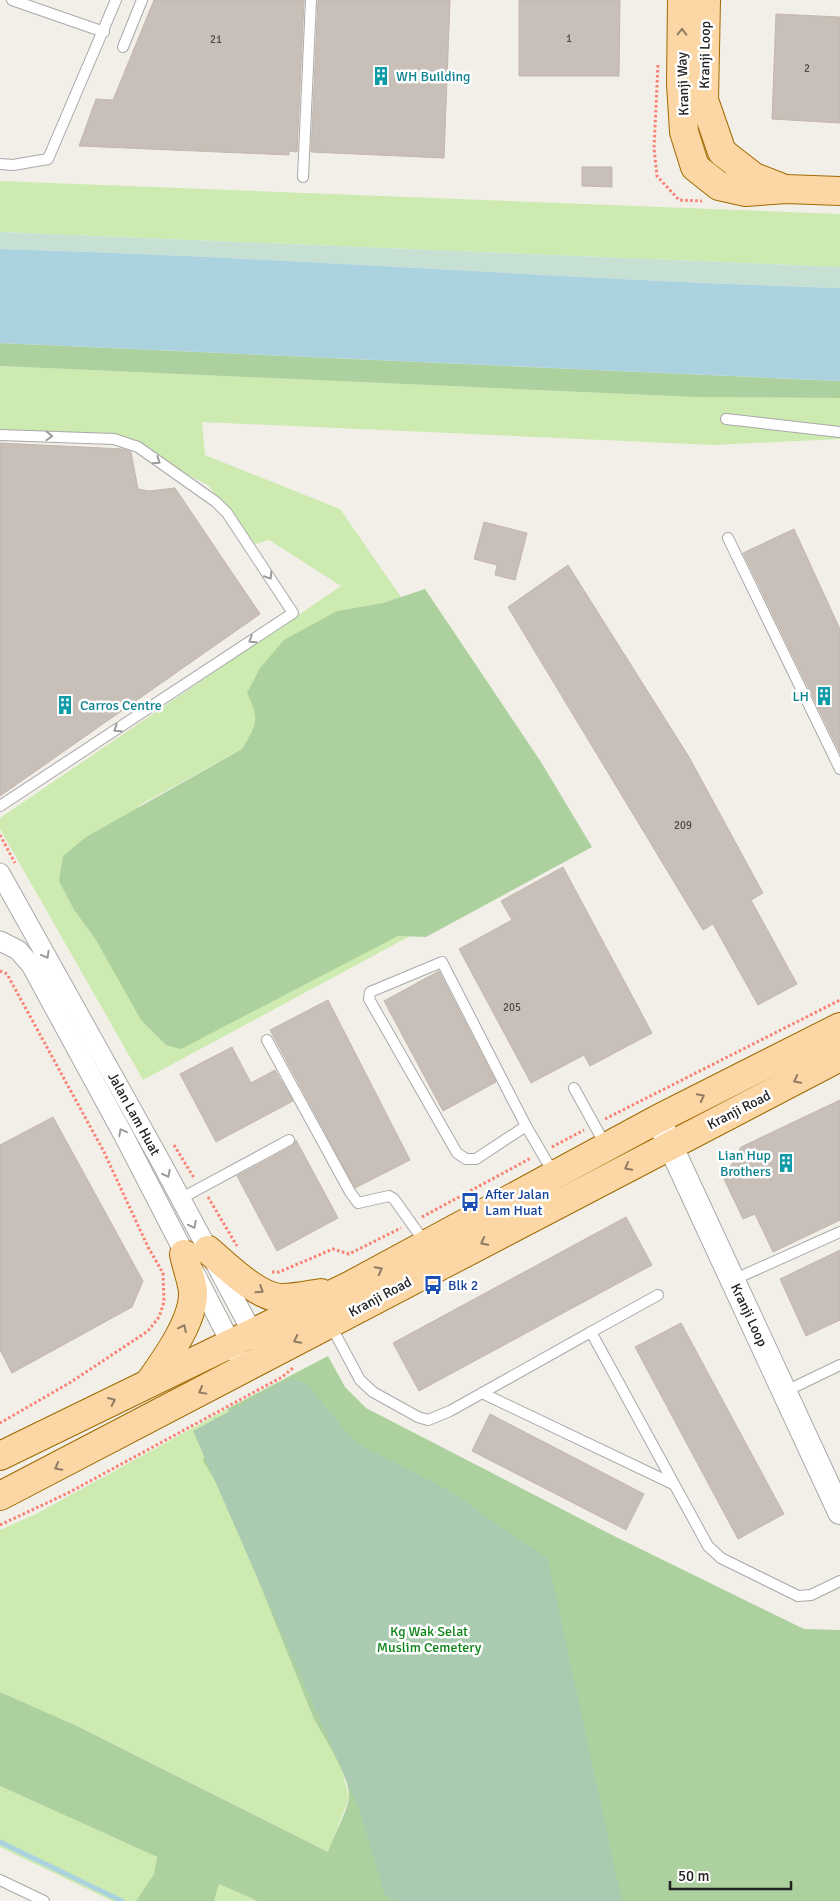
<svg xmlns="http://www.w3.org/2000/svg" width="840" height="1901" viewBox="0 0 840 1901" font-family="Signika,sans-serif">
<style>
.grass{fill:#cdebb0}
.forest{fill:#add19e}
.wetland{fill:#c6e0d4}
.cemetery{fill:#aacbaf}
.water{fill:#aad3df}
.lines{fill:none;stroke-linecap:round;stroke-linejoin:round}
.stream{stroke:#aad3df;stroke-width:5}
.building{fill:#c7bfb8;stroke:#c4b6ab}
.service-casing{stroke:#a9a9a9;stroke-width:12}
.minor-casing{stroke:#a9a9a9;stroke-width:21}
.tertiary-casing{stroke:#a9a9a9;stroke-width:26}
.primary-casing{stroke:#a06b00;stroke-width:30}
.path{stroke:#fa8072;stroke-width:3;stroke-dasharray:2.5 2.5;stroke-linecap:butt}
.service{stroke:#fff;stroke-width:10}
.minor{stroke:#fff;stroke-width:19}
.tertiary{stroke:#fff;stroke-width:24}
.primary{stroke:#fcd6a4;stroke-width:28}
.oneway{stroke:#8f7c63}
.oneway2{stroke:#9c9c9c}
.labels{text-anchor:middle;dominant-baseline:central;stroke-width:5;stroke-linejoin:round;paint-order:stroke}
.number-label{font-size:11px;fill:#4b4948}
.street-label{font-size:14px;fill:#222;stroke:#fff}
.culture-label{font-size:14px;fill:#0d838f;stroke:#fff;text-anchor:start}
.transit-label{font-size:14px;fill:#164399;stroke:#fff;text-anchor:start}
.park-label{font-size:14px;fill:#0c8416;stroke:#fff}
</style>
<rect width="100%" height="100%" fill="#f2efe9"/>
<!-- grass -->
<g class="grass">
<path d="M0 181 840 214V267L0 232Z"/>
<path d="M0 366 694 397 840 398V439L713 445 202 422 205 455 340 509 401 597 383 603 337 611 256 713V726L242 749 140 805 74 910 96 940 410 936 143 1080 0 829V818L341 586 269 540 255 544 208 485 114 439 0 435Z"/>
<path d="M227 1409 254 1449 224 1495 313 1717 340 1762 349 1798 328 1852 77 1726 0 1692V1530L36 1514Z"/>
<path d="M0 1786 157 1857 154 1874 136 1901H112L0 1847Z"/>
<path d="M219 1884 257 1901H214Z"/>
</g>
<!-- forest -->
<g class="forest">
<path d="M0 343 840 381V398L694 397 0 366Z"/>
<path d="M425 589 541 762 592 847 426 937 398 936 181 1049 166 1045 141 1020 96 940 74 910 59 881 63 856 86 837 242 749C257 724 260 720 247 693L260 668 284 640 337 611 383 603Z"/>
<path d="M328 1356 345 1387 366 1408 610 1534 804 1629 840 1630V1901H257L219 1884 214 1901H136L154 1874 157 1857 0 1786V1692L77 1726 328 1852C332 1840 348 1809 349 1798 350 1775 324 1738 313 1717L224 1495 203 1461 215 1417 239 1454 254 1449 227 1409Z"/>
</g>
<!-- wetland -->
<path class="wetland" d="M0 232 840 267V288C560 279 280 257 0 249Z"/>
<!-- cemetery -->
<path class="cemetery" d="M291 1378 308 1385 355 1442 448 1490 548 1559 622 1901H395L385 1895 359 1809 193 1431Z"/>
<!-- water -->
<path class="water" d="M0 249C280 257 560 279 840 288V381L0 343Z"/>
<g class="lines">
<!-- stream -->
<path class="stream" d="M0 1842 122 1901"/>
</g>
<!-- building -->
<g class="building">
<path d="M154 0H304L297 152 289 151V155L79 146 96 99 113 100Z"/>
<path d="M318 0H450L444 158 311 152Z"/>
<path d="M519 0H620L619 76H519Z"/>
<path d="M776 14 840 17V123L772 119Z"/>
<path d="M582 167H612V187L582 186Z"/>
<path d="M0 443 123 449 131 452 138 489 149 491 175 488 260 614 0 796Z"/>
<path d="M484 522 527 533 515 580 495 575 497 565 474 559Z"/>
<path d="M794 529 840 629V753L743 553Z"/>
<path d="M568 565 689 757 763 893 751 900 797 984 758 1005 713 924 703 930 508 607Z"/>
<path d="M563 867 652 1033 590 1066 584 1055 531 1083 459 949 512 920 501 901Z"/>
<path d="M439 971 496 1082 443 1111 384 1001Z"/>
<path d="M328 1000 410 1160 355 1188 270 1030Z"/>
<path d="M232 1047 251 1083 275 1070 293 1101 216 1142 180 1074Z"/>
<path d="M840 1100V1220L773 1252 755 1214 743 1219 724 1179 741 1147Z"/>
<path d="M53 1117 143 1281 132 1307 12 1373 0 1350V1145Z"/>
<path d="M296 1140 338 1218 277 1251 237 1176 292 1146Z"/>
<path d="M626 1217 652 1265 419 1391 393 1343Z"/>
<path d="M840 1250V1320L806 1336 780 1279Z"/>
<path d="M681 1323 784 1514 738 1539 635 1347Z"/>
<path d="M490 1414 644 1494 626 1530 472 1451Z"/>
</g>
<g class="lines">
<!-- service casing -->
<g class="service-casing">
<g id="service">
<path d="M12 0 104 32"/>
<path d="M123 47 142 0"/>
<path d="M0 164 13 165 48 159 116 0"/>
<path d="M303 177 311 0"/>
<path d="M726 419 840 432"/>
<path d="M0 435 114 439 138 447 216 502 227 513 293 613 0 806"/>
<path d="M728 538 840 769"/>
<path d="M267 1040 350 1192 358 1203 389 1196 394 1199 426 1244"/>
<path d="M574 1088 606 1146"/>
<path d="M526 1126 442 962 370 992 369 999 457 1153 466 1159H476L526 1126 554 1174"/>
<path d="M180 1199 289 1140"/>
<path d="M733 1280 840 1232"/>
<path d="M330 1324 360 1380 373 1392 418 1417 428 1420 450 1411 591 1332 708 1546 721 1558 798 1596 811 1595 840 1581"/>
<path d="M591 1332 658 1295"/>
<path d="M784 1392 840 1365"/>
<path d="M482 1393 673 1484"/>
<path d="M0 1880 44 1901"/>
</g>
</g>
<!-- minor casing -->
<g class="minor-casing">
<g id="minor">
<path d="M0 873 161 1162 258 1343"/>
<path d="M0 941 18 950 31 965 124 1136 236 1353"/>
</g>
</g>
<!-- tertiary casing -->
<g class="tertiary-casing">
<path id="tertiary" d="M658 1119 840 1512"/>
</g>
<!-- primary casing -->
<g class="primary-casing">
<g id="primary">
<path d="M682 0 681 84 684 132 695 167 719 186 746 192 786 189 840 191"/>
<path d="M706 0 704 100 722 152 754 177 780 187"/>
<path d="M208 1250C226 1265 258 1298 282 1298 295 1298 308 1295 321 1293"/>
<path d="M149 1383C165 1360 194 1321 193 1292 192 1280 186 1266 184 1254"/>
<path d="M0 1456 351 1285 658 1119 840 1027"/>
<path d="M0 1496 840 1057"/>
</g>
</g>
<!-- path -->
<g class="path">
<path d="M658 65 654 148 657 176 679 200 702 201"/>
<path d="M0 835 15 863"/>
<path d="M0 971 7 974 104 1152 148 1247 163 1273 164 1302 159 1317 148 1331 71 1382 0 1423"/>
<path d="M605 1119 840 1000"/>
<path d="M174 1145 194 1178"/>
<path d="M552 1147 584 1130"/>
<path d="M208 1197 237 1246"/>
<path d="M422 1217 531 1158"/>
<path d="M272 1272H279L333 1249 349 1254 401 1228"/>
<path d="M0 1525 68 1493 282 1377 293 1368"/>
</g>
<!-- service -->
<use href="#service" class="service"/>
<!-- minor -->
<use href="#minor" class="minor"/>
<!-- tertiary -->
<use href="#tertiary" class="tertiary"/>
<!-- primary -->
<use href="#primary" class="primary"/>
</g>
<!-- one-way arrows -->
<defs><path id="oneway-chevron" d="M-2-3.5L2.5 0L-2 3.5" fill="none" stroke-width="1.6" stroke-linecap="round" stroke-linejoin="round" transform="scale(1.25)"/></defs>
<g class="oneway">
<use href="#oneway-chevron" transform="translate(682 32) rotate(-89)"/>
<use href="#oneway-chevron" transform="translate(797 1080) rotate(153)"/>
<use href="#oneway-chevron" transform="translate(701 1097) rotate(-27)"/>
<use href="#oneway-chevron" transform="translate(628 1167) rotate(152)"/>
<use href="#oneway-chevron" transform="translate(484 1242) rotate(152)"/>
<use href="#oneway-chevron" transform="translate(379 1270) rotate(-27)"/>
<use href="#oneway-chevron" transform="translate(260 1290) rotate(33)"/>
<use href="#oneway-chevron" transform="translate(183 1328) rotate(-64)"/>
<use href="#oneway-chevron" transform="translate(297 1340) rotate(153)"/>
<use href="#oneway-chevron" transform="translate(202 1391) rotate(151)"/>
<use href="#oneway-chevron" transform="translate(112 1401) rotate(-25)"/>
<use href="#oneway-chevron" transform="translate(58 1467) rotate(152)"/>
</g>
<g class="oneway2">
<use href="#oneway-chevron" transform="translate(49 436) rotate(2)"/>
<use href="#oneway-chevron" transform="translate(157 461) rotate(35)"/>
<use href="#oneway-chevron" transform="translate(269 576) rotate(57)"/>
<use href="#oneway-chevron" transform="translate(252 640) rotate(147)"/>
<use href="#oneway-chevron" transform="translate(117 729) rotate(147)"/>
<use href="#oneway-chevron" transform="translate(46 955) rotate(61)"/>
<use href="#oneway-chevron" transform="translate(122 1132) rotate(-118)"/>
<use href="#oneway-chevron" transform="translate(167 1174) rotate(62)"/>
<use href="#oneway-chevron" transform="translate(193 1225) rotate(63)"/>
</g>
<!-- icons -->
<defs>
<g id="building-bare" transform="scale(1.5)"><path d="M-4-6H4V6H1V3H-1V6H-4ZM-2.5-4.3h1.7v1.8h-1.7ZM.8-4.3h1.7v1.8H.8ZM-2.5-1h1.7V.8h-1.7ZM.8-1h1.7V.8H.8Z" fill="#0f9aa8" stroke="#fff" stroke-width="2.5" paint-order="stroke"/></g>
<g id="bus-bare" transform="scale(1.5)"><path d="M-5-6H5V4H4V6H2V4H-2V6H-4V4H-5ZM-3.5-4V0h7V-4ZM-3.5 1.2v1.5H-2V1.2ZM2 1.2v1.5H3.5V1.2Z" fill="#1a4fb4" stroke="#fff" stroke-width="2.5" paint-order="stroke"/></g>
</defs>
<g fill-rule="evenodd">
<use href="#building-bare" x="381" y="76"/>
<use href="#building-bare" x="824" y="696"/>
<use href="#building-bare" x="65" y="705"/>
<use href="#building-bare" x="786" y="1163"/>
<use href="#bus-bare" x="470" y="1202"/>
<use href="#bus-bare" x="433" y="1285"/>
</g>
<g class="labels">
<!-- number labels -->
<g class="number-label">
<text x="569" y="38">1</text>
<text x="216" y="39">21</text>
<text x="807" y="68">2</text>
<text x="683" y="825">209</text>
<text x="512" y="1007">205</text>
</g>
<!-- street labels -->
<g class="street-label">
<text transform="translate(705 55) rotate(-89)">Kranji Loop</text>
<text transform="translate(683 84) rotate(-92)">Kranji Way</text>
<text transform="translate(739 1110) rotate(-27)">Kranji Road</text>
<text transform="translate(134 1114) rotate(61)">Jalan Lam Huat</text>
<text transform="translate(380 1297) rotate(-28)">Kranji Road</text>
<text transform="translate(749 1315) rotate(65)">Kranji Loop</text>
</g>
<!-- culture labels -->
<g class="culture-label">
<text x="396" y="76">WH Building</text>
<text x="809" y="696" text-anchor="end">LH</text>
<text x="80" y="705">Carros Centre</text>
<text x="771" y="1155" text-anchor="end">Lian Hup<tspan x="771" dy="16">Brothers</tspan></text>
</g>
<!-- transit labels -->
<g class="transit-label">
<text x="485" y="1194">After Jalan<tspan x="485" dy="16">Lam Huat</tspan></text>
<text x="448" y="1285">Blk 2</text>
</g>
<!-- park labels -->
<g class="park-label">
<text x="429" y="1631">Kg Wak Selat<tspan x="429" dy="16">Muslim Cemetery</tspan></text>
</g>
</g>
<!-- scale -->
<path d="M670 1881v8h121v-8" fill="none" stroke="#222222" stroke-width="2.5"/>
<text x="678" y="1881" font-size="15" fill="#222222" stroke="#ffffff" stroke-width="4" paint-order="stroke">50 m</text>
</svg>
